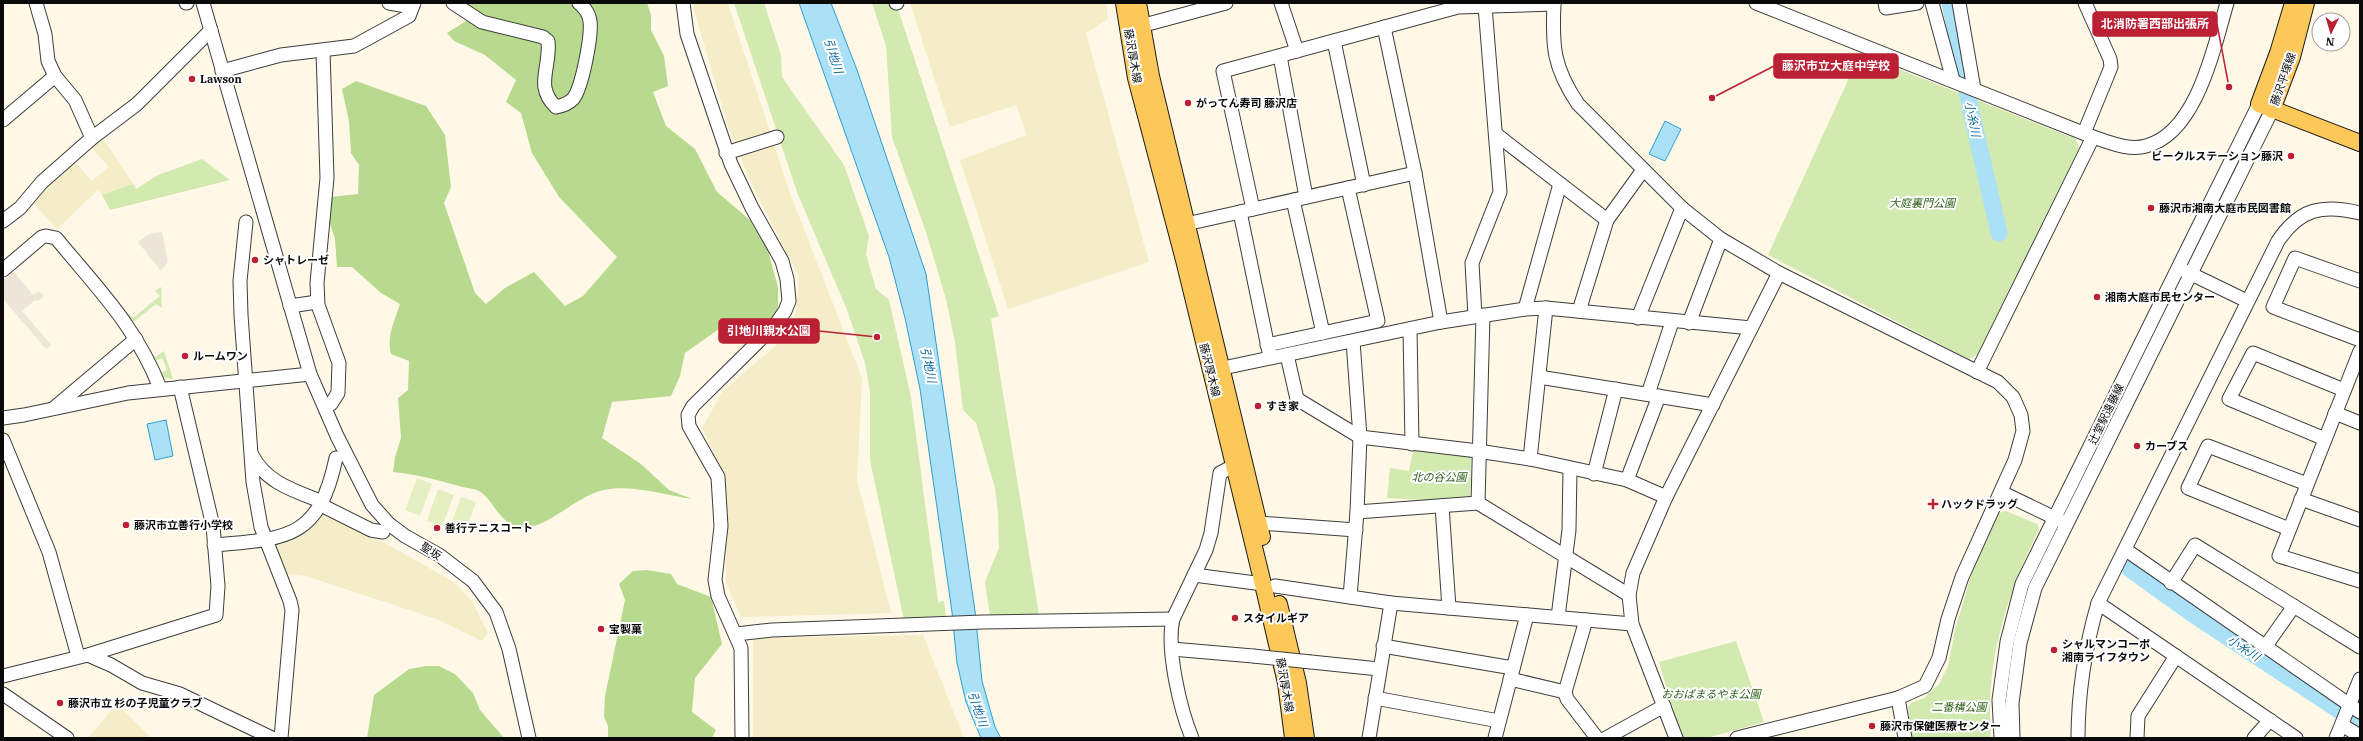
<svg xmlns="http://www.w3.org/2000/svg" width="2363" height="741" viewBox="0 0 2363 741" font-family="'IBM Plex Serif','Noto Sans JP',serif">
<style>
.farmland{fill:#f5edc7}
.green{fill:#d2e9b0}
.forest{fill:#b7da8f}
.pitch{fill:#e4f0c2}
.plaza{fill:#ede6d8}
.water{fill:#aae1f7;stroke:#309dd0}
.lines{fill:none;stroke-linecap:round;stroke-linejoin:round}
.river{stroke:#aae1f7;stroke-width:17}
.minor-casing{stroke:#3d3d3d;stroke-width:15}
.major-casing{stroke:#1b1b1b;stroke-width:18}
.minor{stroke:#fff;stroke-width:13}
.major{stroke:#fcc859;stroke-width:16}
.minor-bridge-casing{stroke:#3d3d3d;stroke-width:15;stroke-linecap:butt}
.minor-bridge{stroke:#fff;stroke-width:13}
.poi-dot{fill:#bb2034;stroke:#fff;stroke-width:1.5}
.labels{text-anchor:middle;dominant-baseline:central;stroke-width:4;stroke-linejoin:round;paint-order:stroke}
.street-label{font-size:11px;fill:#0a0a0a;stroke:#fff}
.poi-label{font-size:11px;font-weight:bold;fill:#0a0a0a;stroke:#fff;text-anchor:start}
.park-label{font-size:11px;font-style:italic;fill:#2f611a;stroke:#fff}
.water-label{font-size:12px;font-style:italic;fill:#126b9c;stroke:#fff}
.leader{fill:none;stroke:#bb2034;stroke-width:1.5}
.callout-dot{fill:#bb2034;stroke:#fff;stroke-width:1.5}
.callout{fill:#bb2034;stroke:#bb2034;stroke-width:1.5}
.callout-label{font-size:12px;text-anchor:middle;font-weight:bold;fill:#fff}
</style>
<rect width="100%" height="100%" fill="#fff8e6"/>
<!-- farmland -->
<g class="farmland">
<path d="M692 3H728L790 193 862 378 857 480 891 613 741 617 726 583V522L719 464 702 428 723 391 794 330 799 277 751 183 728 127Z"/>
<path d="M910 3H1106L1108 19 1086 33 1149 262 1008 309 960 160 1027 135 1016 105 950 127Z"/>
<path d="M99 136 109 147 133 184 102 195 98 190 57 229 30 199 72 159 92 181 109 167 89 145Z"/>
<path d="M320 514 385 543 454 582 472 601 488 633 482 641 439 620 306 576 286 574 273 544 292 539 306 529Z"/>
<path d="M923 635 964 738H753V638Z"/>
<path d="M117 704 151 738H88Z"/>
</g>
<!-- green -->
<g class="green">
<path d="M734 3H764L781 55 782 77 844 165 869 236 866 254 876 289 889 300 911 397 938 602 944 601 946 619 904 620 870 460V392L865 363 847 310 797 192Z"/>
<path d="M872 3H896L999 316 991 319 1039 615 990 616 985 582 999 548 998 513 995 488 976 423 963 410 955 342 946 299 926 232 892 137 886 46Z"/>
<path d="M1860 54 2076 139 2079 148 1977 355 1969 359 1768 255Z"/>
<path d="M202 159 230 180 110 210 102 195 133 184 136 189 158 175Z"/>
<path d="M161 287 162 308 156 304 132 323 127 316 129 313 133 318 160 296 155 291Z"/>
<path d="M164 351 173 379 162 378 160 373 167 370 162 358 155 361 150 354 151 353 155 357Z"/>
<path d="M1413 451 1466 454 1471 458 1470 497 1442 501 1387 498 1390 468 1409 471Z"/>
<path d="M2006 511 2037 524 2039 529C2006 598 1985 661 1991 738H1912L1908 707 1911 703 1924 698 1939 684 1948 666 1955 630 1973 569 1999 513Z"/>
<path d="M1736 641 1764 722 1707 738H1681L1659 662Z"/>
</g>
<!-- forest -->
<g class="forest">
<path d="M462 3H647L651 15V30L664 56 668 86 653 92 666 126 695 149 717 192 750 220 768 251 778 287V316L754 332 730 321 685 353 680 376 671 396 612 402 602 438 641 464 669 490 692 499C666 495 629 484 604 490 576 495 541 535 517 527 498 521 493 499 479 491 474 488 465 488 459 486 437 480 416 474 393 472L395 457 401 438 398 398 408 390 409 361 391 354C386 337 395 320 400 304L381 293 352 267H337L335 239 327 215 330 197 358 194 359 165 351 153 349 121 342 89 356 81 426 106 445 135 451 187 444 203 475 293 486 304 505 288 534 272 565 306 583 296 617 257 559 197 532 153 521 113 506 102 516 80 485 55 454 41 447 33 466 21Z"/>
<path d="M647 570 671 574 677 584 711 597 722 644 695 678 692 712 716 730 712 738H608V726L604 717 605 696 625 600 619 584 633 571Z"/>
<path d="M426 666H439L455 674 473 693 480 710 504 738H367L374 695 409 669Z"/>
</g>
<!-- pitch -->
<g class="pitch">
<path d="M417 478 432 484 420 516 405 510Z"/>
<path d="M438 489 454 495 442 527 427 521Z"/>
<path d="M461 497 476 502 464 535 449 529Z"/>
</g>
<!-- plaza -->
<g class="plaza">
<path d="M162 232 168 262 161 271 138 242 151 233Z"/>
<path d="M14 272 33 295 39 291 44 296 38 301 35 300 22 311 51 345 46 349 3 299V277L5 279Z"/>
</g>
<!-- water -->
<g class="water">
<path d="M799 3H831L857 70 926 274 975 611 982 681 995 727 1001 738H981L966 702 957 663 952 612 920 389 905 318 889 257Z"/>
<path d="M1665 121 1681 129 1665 161 1649 154Z"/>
<path d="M166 420 173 456 155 460 147 424Z"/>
</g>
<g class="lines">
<!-- river -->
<g class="river">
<path d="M1950 3 1971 111 1999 233"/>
<path d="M2130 569 2197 617 2360 724"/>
</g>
<!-- minor casing -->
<g class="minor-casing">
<g id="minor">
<path d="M36 3 45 34 48 61 55 76 75 100 92 138"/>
<path d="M186 3H187"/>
<path d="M203 3 310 374 337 436 372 505 389 524 405 536 439 555 473 581 496 612 509 649 529 738"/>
<path d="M389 3 412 7"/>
<path d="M453 3 482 22 543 37 548 41C551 68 534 86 556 107 563 105 568 104 573 99 582 88 592 36 590 21 589 13 585 8 579 3"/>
<path d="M683 3 687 34 731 164 752 208 782 261 787 279 789 301 785 311 776 324 693 406 688 415 689 426 718 477 721 526 715 580 718 596 741 648 742 738"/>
<path d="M896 3H897"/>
<path d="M1281 3 1297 51"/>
<path d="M1554 3C1552 46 1553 67 1578 104L1682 208 1721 239 1779 273 1998 382 2013 397 2021 415 2023 431 2015 460 1962 577 1948 619 1939 658 1925 686 1898 698 1737 738"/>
<path d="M1756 3 2093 137C2109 142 2129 151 2146 146 2197 133 2214 47 2227 3"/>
<path d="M1885 3 1886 8 1917 3"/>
<path d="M1932 3 1953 80"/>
<path d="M1959 3 1974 89"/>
<path d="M1384 27 1415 173 1441 322"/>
<path d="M1133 28 1226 3"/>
<path d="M1334 41 1364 185"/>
<path d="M323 51 327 178 317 283 318 305 339 363 338 393 331 404"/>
<path d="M1280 56 1306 197"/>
<path d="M222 71 281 55 354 46 409 16 414 3"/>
<path d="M3 120 55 76"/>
<path d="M2084 133 2111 67 2110 59 2085 3"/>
<path d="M1497 135 1607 220"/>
<path d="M726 153 777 137"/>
<path d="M1293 200 1323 333"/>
<path d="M1253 209 1223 71 1458 7 1554 4"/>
<path d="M1240 212 1269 352"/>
<path d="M3 221 20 208 42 182 92 138 137 104 211 30"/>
<path d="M246 222 240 281 241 315 253 482 261 527 290 601 292 610 281 738"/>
<path d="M1186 224 1415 173"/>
<path d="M3 270 42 237 46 236 56 238C97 288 136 326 160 388"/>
<path d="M2183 270 2247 301"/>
<path d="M2360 281 2295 258 2273 307 2360 340"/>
<path d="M290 306 317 302"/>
<path d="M1525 309 1560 184"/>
<path d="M1579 311 1607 220 1643 170"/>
<path d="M1475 316 1472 263 1500 192 1485 6"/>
<path d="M1638 318 1682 208"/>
<path d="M1689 323 1721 239"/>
<path d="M1410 329 1412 444"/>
<path d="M1267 345 1378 321 1348 188"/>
<path d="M2360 351 2279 556 2360 581"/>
<path d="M1287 355 1297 399 1360 437 1478 451 1530 459 1627 480 1666 497"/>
<path d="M1223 368 1441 322 1525 309 1546 308 1751 328"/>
<path d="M1977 372 2093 137"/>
<path d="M1539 377 1713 405"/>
<path d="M1648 394 1672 322"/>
<path d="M54 408 136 339"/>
<path d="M2335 413 2360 423"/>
<path d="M3 418 24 415 128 393 310 374"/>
<path d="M2325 439 2229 399 2253 353 2344 390"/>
<path d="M3 440 49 552 78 656"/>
<path d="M252 455C266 483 295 491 323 502"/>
<path d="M1530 459 1546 308"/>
<path d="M1594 474 1616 389"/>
<path d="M1627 480 1659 396"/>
<path d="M2001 492 2061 521"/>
<path d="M2301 499 2360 520"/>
<path d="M1478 503 1483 315"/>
<path d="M321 505 371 530 383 532"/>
<path d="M1442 506 1449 608"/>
<path d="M1357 512 1478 503 1629 595"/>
<path d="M1259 523 1356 530"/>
<path d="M2289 529 2188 488 2208 446 2307 484"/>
<path d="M214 545C287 539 319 539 336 458"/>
<path d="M2126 550 2360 712"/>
<path d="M1194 575 1263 584"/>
<path d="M2171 583 2195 545 2360 647"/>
<path d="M1275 586 1391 603 1632 624"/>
<path d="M1350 597 1357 512 1360 437 1353 341"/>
<path d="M2098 603 2296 738"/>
<path d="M1558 617 1569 530 1570 469"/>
<path d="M1586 620 1565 692 1567 699 1597 738"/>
<path d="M736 634 772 630 983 622 1173 619"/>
<path d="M1383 646 1513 668"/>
<path d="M2265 647 2294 606"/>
<path d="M1172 649 1253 656"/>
<path d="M88 655 111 665 142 683 180 694 272 738"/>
<path d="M1311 662 1379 669"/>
<path d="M3 676 88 655 216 615 218 586 213 526 180 387"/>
<path d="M1510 679 1565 692"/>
<path d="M3 694 67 738"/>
<path d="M1375 698 1499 721"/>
<path d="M1898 698 1905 738"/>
<path d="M2342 725 2360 736"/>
<path d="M1192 738C1180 709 1166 649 1173 619L1206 550 1211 533 1220 473 1243 461"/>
<path d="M1369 738 1391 603"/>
<path d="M1495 738 1527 615"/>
<path d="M1606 738 1664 706"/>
<path d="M1676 738 1632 624 1629 595 1633 573 1666 497 1779 273"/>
<path d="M2001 738 1999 700 2007 642 2022 584 2259 104"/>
<path d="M2013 738 2012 703 2020 643 2035 588 2272 110"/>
<path d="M2078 738C2078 691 2085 648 2098 603L2278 241C2300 208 2323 204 2360 213"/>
<path d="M2137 738 2138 716 2176 656"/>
<path d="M2254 738 2270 720"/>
<path d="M2336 738 2360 679"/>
</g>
</g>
<!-- major casing -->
<g class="major-casing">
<g id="major">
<path d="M1124 3 1136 78 1184 260 1263 584 1286 683 1293 738"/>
<path d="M1138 3 1151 76 1262 537"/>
<path d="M2293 3 2278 53 2259 104 2360 143"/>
<path d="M2272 110 2292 57 2306 3"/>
<path d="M1279 604 1298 683 1306 738"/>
</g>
</g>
<!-- minor -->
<use href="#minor" class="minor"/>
<!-- major -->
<use href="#major" class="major"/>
<!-- minor-bridge casing -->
<g class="minor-bridge-casing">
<path id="minor-bridge" d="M1253 656 1311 662"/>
</g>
<!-- minor-bridge -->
<use href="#minor-bridge" class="minor-bridge"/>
</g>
<!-- markers -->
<g class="poi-dot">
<circle cx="192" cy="79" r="4"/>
<circle cx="1188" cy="103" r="4"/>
<circle cx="2291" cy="156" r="4"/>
<circle cx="2151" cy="208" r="4"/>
<circle cx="255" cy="260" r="4"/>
<circle cx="2097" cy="297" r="4"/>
<circle cx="185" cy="356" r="4"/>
<circle cx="1258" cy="406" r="4"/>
<circle cx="2137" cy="446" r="4"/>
<path d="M1931 498h4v4h4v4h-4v4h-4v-4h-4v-4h4z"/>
<circle cx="126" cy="525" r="4"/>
<circle cx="437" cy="528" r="4"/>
<circle cx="1235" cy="618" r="4"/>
<circle cx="601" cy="629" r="4"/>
<circle cx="2054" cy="650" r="4"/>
<circle cx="60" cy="703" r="4"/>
<circle cx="1872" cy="726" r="4"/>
</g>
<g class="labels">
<!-- street labels -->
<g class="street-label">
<text transform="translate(1133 56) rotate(80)">藤沢厚木線</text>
<text transform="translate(2283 79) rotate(-71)">藤沢平塚線</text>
<text transform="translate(1210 370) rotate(76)">藤沢厚木線</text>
<text transform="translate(2106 414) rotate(-64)">辻堂駅遠藤線</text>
<text transform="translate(431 551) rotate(32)">聖坂</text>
<text transform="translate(1285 685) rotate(80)">藤沢厚木線</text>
</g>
<!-- poi labels -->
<g class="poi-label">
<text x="200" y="79">Lawson</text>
<text x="1196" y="103">がってん寿司 藤沢店</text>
<text x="2283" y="156" text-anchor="end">ビークルステーション藤沢</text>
<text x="2159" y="208">藤沢市湘南大庭市民図書館</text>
<text x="263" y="260">シャトレーゼ</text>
<text x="2105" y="297">湘南大庭市民センター</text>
<text x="193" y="356">ルームワン</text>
<text x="1266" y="406">すき家</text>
<text x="2145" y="446">カーブス</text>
<text x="1941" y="504">ハックドラッグ</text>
<text x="134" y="525">藤沢市立善行小学校</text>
<text x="445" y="528">善行テニスコート</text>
<text x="1243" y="618">スタイルギア</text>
<text x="609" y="629">宝製菓</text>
<text x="2062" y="644">シャルマンコーポ<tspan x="2062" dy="13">湘南ライフタウン</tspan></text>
<text x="68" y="703">藤沢市立 杉の子児童クラブ</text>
<text x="1880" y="726">藤沢市保健医療センター</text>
</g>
<!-- park labels -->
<g class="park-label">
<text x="1922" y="203">大庭裏門公園</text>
<text x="1439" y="477">北の谷公園</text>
<text x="1711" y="694">おおばまるやま公園</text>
<text x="1959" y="707">二番構公園</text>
</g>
<!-- water labels -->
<g class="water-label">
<text transform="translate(834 56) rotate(72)">引地川</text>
<text transform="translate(1973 119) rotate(78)">小糸川</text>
<text transform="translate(929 365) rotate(78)">引地川</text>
<text transform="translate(2244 648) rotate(33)">小糸川</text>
<text transform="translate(978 709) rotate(71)">引地川</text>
</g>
</g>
<!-- callouts -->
<path class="leader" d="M2229 87L2217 24M1712 98L1774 66M877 337L819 331"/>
<g class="callout-dot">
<circle cx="2229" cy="87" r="4"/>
<circle cx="1712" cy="98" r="4"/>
<circle cx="877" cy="337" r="4"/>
</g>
<g class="callout">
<rect x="2093" y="12" width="124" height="24" rx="4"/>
<rect x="1774" y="54" width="124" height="24" rx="4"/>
<rect x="719" y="319" width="100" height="24" rx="4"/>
</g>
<g class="callout-label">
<text x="2155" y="28">北消防署西部出張所</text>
<text x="1836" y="70">藤沢市立大庭中学校</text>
<text x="769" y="335">引地川親水公園</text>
</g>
<!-- border -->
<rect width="2363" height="741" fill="none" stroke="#0a0a0a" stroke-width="8"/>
<!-- north arrow -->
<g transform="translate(2331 32) rotate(185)"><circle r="19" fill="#ffffff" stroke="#9d9d9d"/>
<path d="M0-3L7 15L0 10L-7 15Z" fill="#bb2034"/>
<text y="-6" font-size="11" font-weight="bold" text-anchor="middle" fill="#0a0a0a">N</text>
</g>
</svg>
